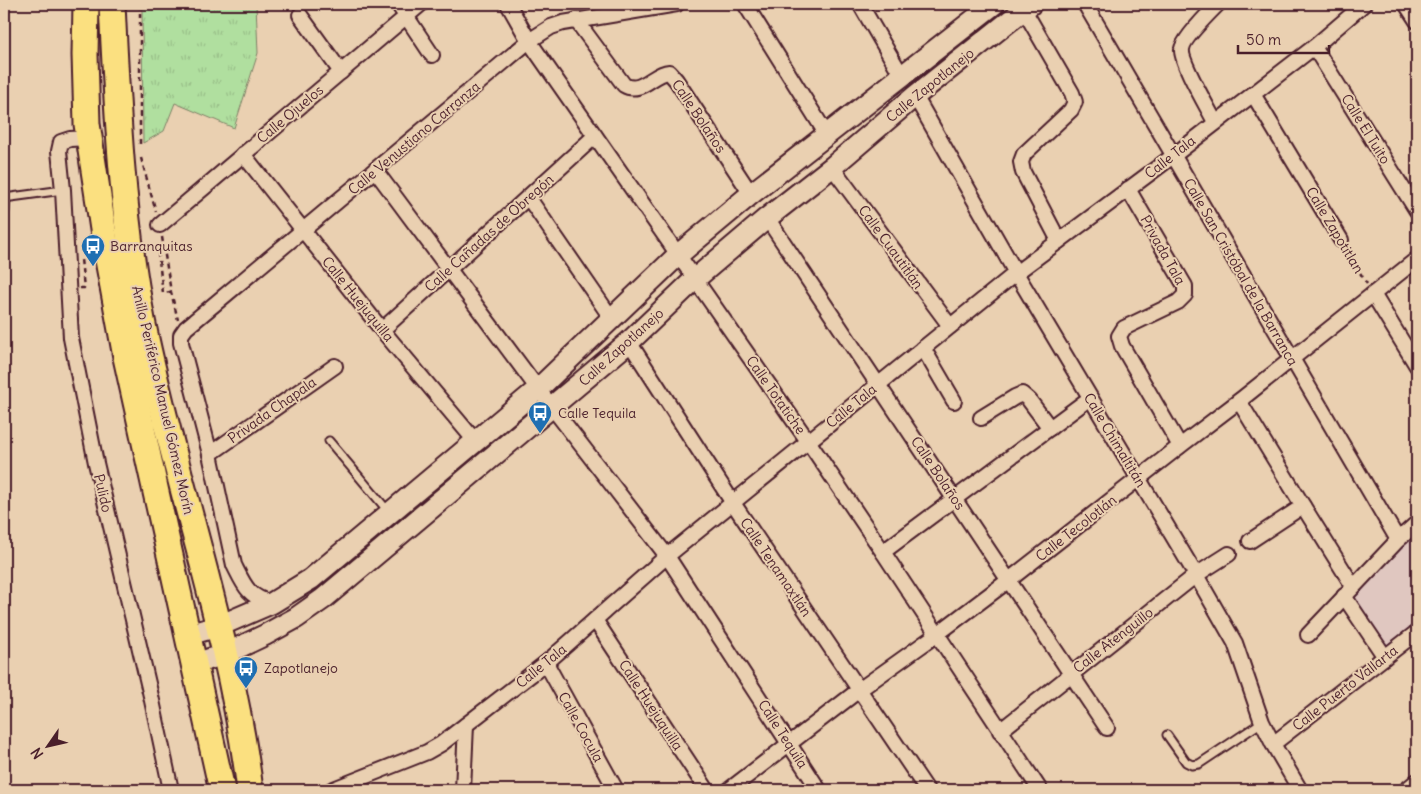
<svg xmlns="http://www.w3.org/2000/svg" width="1421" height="794" viewBox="0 0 1421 794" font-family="Delius,sans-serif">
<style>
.built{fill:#e0c7c0}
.grass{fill:url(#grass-tufts);stroke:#7d7f65}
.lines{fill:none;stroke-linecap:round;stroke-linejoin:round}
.lane-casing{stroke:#4a1f2b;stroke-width:11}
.street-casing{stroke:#4a1f2b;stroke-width:18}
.secondary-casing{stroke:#4a1f2b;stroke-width:24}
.highway-casing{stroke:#4a1f2b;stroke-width:29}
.path{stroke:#4a1f2b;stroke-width:2.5;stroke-dasharray:5 4;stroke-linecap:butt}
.lane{stroke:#ead0b1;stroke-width:7}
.street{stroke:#ead0b1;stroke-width:14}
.secondary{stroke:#ead0b1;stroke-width:20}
.highway{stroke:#fbe080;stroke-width:25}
.labels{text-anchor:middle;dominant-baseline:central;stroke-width:4;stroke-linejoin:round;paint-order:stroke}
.street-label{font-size:14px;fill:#4a1f2b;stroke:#ead0b1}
.poi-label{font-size:14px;fill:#4a1f2b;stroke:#ead0b1;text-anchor:start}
</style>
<defs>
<pattern id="grass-tufts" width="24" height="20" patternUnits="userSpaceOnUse" patternTransform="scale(1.25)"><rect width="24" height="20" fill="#b0df9f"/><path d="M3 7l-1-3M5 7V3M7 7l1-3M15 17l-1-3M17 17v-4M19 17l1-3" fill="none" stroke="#99bf89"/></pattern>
</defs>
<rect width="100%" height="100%" fill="#ead0b1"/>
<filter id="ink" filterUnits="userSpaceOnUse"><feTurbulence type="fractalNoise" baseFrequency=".02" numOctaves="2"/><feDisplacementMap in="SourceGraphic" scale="10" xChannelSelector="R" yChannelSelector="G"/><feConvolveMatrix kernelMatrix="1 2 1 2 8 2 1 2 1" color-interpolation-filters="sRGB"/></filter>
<g filter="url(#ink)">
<!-- built -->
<path class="built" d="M1417 535V621L1385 647 1351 600 1394 555Z"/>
<!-- grass -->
<path class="grass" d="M142 4H256L258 53 234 128 175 103 164 131 143 143Z"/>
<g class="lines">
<!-- lane casing -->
<g class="lane-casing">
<g id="lane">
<path d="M4 198 63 190"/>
<path d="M4 219 6 198"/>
<path d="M329 441 388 511"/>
<path d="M1167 735 1186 762 1192 765 1199 764 1262 722"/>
</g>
</g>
<!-- street casing -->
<g class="street-casing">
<g id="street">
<path d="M398 4 432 55"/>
<path d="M508 4 529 41 808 441 883 552 1040 790"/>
<path d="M745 4 827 135"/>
<path d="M860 4 902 76"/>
<path d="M1085 4 1398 540"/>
<path d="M1406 4 1417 21"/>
<path d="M1024 10 1072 93 1075 102 1071 110 1024 154 1021 162 1023 172 1059 241"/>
<path d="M300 15 341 72"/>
<path d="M576 20 624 85C641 95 653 73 669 72L676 80 751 194"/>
<path d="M1314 47 1417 211"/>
<path d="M1253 94 1341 240"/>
<path d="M915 96 1016 273 1196 575 1235 643 1262 722 1273 744 1300 790"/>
<path d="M1215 122C1208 108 1180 61 1182 49 1183 39 1210 12 1218 4"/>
<path d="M89 138 70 139 61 142 59 151 63 190 71 338 96 463 151 696 171 790"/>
<path d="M243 154 382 330 476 442"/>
<path d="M832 167 950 326"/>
<path d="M375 170 538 389 667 556 819 790"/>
<path d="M1128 189 1185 286V295L1178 302 1124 328 1119 336 1122 346 1180 446"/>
<path d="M528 197 612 319"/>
<path d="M767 218 1107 728"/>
<path d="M160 225 421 4"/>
<path d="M1373 294 1417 366"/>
<path d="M382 330 595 136"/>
<path d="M629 342 733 503 927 790"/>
<path d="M923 348 954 401"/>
<path d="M1239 401 1303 506 1353 586"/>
<path d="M981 418 1015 397 1022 394 1029 400 1050 428"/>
<path d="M210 454 335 366"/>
<path d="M1250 541 1303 506"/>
<path d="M883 552 1090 398"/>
<path d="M1344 596 1385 657"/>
<path d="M272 603C248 597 244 585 234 565L210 454 181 343V335L186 328 529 41 551 27 563 23 677 4"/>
<path d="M595 620 707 790"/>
<path d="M1308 635 1398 540 1417 523"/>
<path d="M546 663 616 790"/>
<path d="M1000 731 1196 575 1229 554"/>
<path d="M1273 744 1417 632"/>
<path d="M331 790 427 752 441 744 546 663 667 556 1016 273 1173 156 1314 47 1364 4"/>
<path d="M463 790 466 725"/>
<path d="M729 790 859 690 936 635 1009 580 1180 446 1239 401 1417 259"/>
<path d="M1406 790 1417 781"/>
</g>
</g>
<!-- secondary casing -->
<g class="secondary-casing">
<g id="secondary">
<path d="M187 635 219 626 272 603 311 579 538 389 678 255 751 194 994 4"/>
<path d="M194 664 225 654 265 635 296 618 323 599 629 342 695 279 767 218 832 167 915 96 1031 4"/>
</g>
</g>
<!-- highway casing -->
<g class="highway-casing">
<g id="highway">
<path d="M86 4 85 55 87 124 106 249 126 357 222 790"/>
<path d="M112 4C117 109 122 216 142 320 174 478 230 630 250 790"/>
</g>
</g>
<!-- path -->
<g class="path">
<path d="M140 4V145"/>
<path d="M141 158 156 212"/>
<path d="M162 237 171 292 178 320"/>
<path d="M1346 250 1367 284"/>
<path d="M158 252 163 293 171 292"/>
<path d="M80 288H84L81 259"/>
</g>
<!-- lane -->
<use href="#lane" class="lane"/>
<!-- street -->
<use href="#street" class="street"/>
<!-- secondary -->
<use href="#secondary" class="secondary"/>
<!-- highway -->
<use href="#highway" class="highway"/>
</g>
</g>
<!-- icons -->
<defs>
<g id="bus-pin" transform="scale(1.25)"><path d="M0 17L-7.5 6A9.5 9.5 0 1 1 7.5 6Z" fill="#1f6fb2" stroke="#ead0b1"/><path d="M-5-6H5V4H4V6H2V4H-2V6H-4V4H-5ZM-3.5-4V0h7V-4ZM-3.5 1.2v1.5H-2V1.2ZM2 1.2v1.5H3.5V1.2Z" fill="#fff"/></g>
</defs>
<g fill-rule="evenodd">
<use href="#bus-pin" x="93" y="246"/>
<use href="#bus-pin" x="540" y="413"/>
<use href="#bus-pin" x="246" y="668"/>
</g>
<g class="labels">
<!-- street labels -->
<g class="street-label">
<text transform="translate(930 85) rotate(-39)">Calle Zapotlanejo</text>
<text transform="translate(290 114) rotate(-40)">Calle Ojuelos</text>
<text transform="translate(699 116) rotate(56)">Calle Bolaños</text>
<text transform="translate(1366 129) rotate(58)">Calle El Tuito</text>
<text transform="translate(414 138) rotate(-40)">Calle Venustiano Carranza</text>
<text transform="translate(1170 157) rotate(-38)">Calle Tala</text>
<text transform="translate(1335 230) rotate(59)">Calle Zapotitlan</text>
<text transform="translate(489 233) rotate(-42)">Calle Cañadas de Obregón</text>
<text transform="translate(891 247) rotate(54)">Calle Cuautitlán</text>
<text transform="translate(1163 250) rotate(61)">Privada Tala</text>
<text transform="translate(1241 272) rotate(60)">Calle San Cristóbal de la Barranca</text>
<text transform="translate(358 299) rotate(51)">Calle Huejuquilla</text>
<text transform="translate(621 347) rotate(-42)">Calle Zapotlanejo</text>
<text transform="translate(776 395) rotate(55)">Calle Totatiche</text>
<text transform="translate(163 400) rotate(77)">Anillo Periférico Manuel Gómez Morín</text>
<text transform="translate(851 406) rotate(-39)">Calle Tala</text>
<text transform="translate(272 410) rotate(-35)">Privada Chapala</text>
<text transform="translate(1115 440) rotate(59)">Calle Chimaltitán</text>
<text transform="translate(938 473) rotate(56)">Calle Bolaños</text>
<text transform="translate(103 493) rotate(77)">Pulido</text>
<text transform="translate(1076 528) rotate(-38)">Calle Tecolotlán</text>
<text transform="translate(776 567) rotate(56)">Calle Tenamaxtlán</text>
<text transform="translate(1113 640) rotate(-38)">Calle Atenguillo</text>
<text transform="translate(541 666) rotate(-39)">Calle Tala</text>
<text transform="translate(1345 688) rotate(-38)">Calle Puerto Vallarta</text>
<text transform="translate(651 705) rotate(57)">Calle Huejuquilla</text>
<text transform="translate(581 727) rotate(61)">Calle Cocula</text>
<text transform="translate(783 734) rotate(57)">Calle Tequila</text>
</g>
<!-- poi labels -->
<g class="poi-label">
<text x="110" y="246">Barranquitas</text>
<text x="558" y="413">Calle Tequila</text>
<text x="264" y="668">Zapotlanejo</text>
</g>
</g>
<!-- margin -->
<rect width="1421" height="794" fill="none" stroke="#ead0b1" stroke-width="20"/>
<rect x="10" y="10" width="1401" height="774" fill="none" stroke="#4a1f2b" stroke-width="2" filter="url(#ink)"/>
<!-- north arrow -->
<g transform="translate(48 746) rotate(236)" stroke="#ead0b1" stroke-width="4" paint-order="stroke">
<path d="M0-4L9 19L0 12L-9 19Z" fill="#4a1f2b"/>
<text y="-8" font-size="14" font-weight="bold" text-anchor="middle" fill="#4a1f2b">N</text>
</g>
<!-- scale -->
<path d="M1238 45v8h91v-8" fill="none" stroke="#4a1f2b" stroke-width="2.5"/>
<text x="1246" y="45" font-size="15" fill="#4a1f2b" stroke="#ead0b1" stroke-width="4" paint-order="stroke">50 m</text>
</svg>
